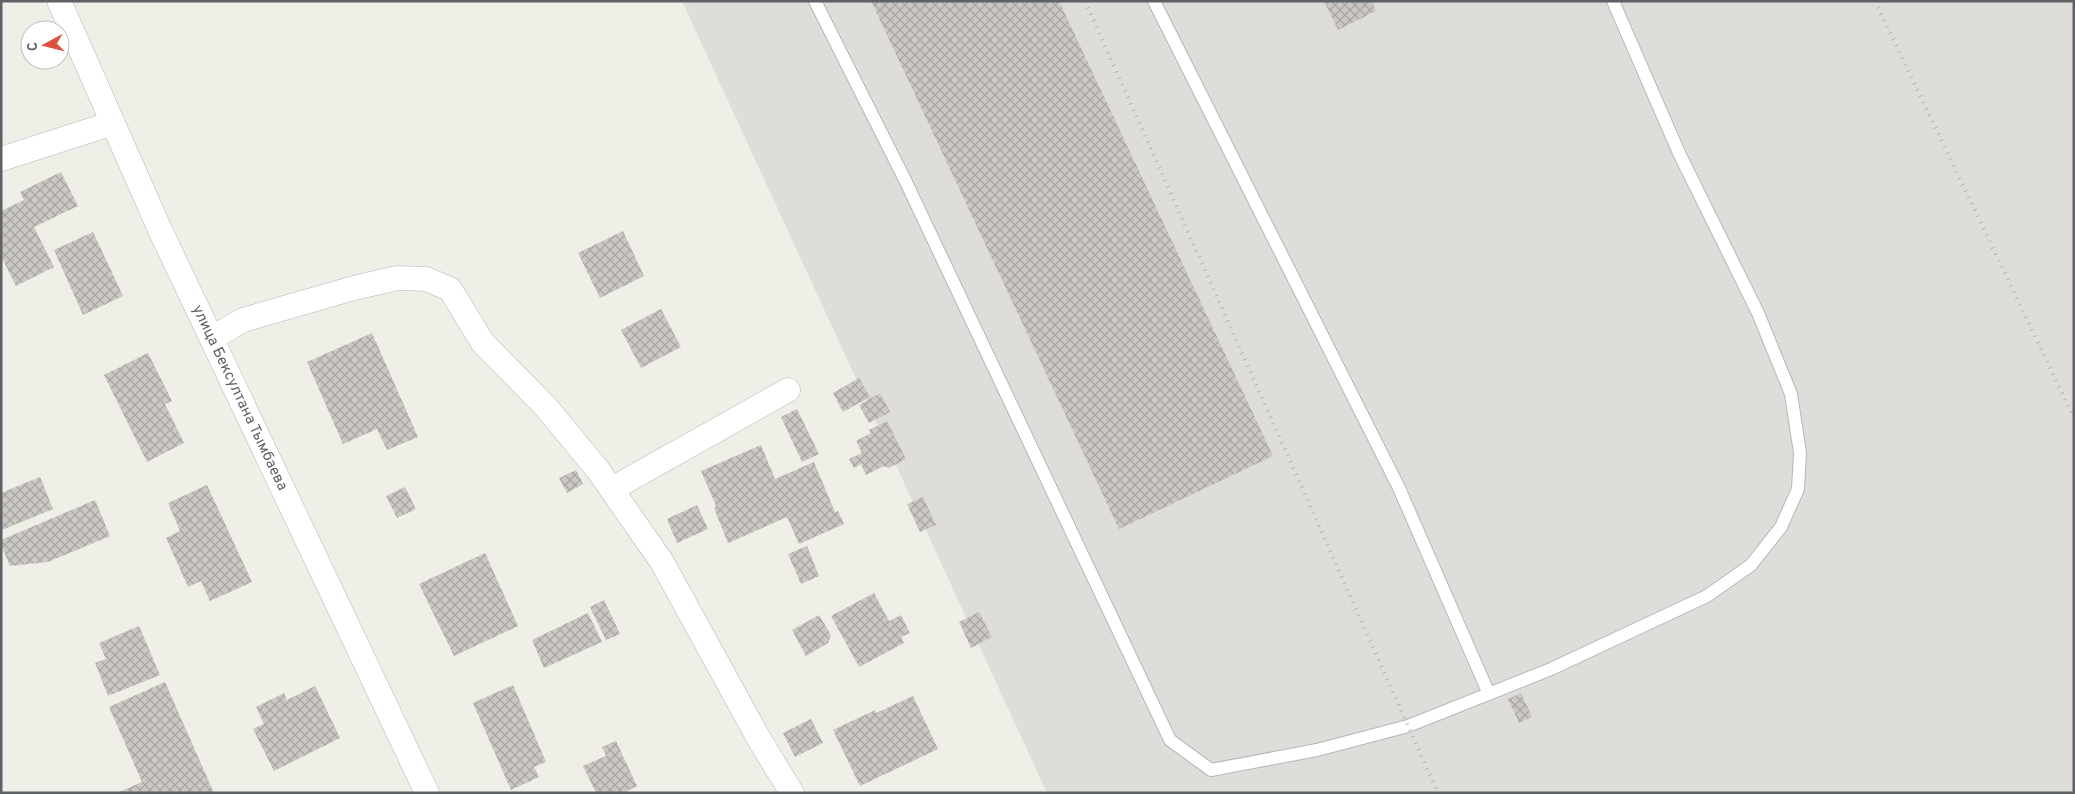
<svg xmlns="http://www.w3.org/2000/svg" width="2075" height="794" viewBox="0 0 2075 794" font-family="Overpass,sans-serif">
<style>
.industrial{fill:#deddd9}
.building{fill:url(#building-cross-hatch)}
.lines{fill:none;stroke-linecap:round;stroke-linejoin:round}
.lane-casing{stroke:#b4b6ba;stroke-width:14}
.street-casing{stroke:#b4b6ba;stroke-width:25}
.lane{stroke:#fff;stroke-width:12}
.street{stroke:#fff;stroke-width:24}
.rail{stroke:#b4b5b6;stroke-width:4;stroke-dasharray:1 6;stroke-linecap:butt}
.labels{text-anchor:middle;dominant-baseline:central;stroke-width:4;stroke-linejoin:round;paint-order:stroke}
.street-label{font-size:15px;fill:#5e6166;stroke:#fff}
</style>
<defs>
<pattern id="building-cross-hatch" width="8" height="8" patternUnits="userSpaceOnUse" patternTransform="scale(1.25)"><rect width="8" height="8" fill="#cbc8c4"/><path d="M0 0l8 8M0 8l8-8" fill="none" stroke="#a8a6a3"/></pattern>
</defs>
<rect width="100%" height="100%" fill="#efeee7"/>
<!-- industrial -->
<path class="industrial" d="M682 1H2074V793H1047Z"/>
<!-- building -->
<g class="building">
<path d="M871 1H1059L1273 456 1119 529Z"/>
<path d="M1324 1H1372L1376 11 1338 30Z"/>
<path d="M61 172 78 206 34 227 54 267 16 286 1 256V211L24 200 20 192Z"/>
<path d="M623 231 644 276 600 298 578 253Z"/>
<path d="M93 232 123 296 83 315 54 250Z"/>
<path d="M661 309 681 347 641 368 621 330Z"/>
<path d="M372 333 418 437 387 450 377 429 343 444 307 362Z"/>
<path d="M148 353 172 401 165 404 184 443 147 462 104 375Z"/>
<path d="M859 378 870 397 843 412 833 393Z"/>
<path d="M880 393 890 412 869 423 859 405Z"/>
<path d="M797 409 819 454 802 462 781 417Z"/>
<path d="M887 421 906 459 889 468 884 466 866 475 861 464 854 468 849 459 862 453 856 441 871 433 869 430Z"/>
<path d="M761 445 775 479 814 462 835 512 838 511 844 524 799 544 787 517 728 543 714 508 716 506 701 471Z"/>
<path d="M576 470 583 484 567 493 559 478Z"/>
<path d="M40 477 53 509 2 530 1 493Z"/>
<path d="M207 485 252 582 210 601 201 581 188 587 166 538 180 531 168 503Z"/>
<path d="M405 487 416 509 397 518 386 496Z"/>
<path d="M923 497 936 525 920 532 907 504Z"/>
<path d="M95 500 110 536 48 562 10 566 1 545V540Z"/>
<path d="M697 505 708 529 677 543 667 519Z"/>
<path d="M807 546 819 576 801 584 788 554Z"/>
<path d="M485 553 518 626 454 656 419 584Z"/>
<path d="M874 593 889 621 901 615 910 633 901 637 904 643 859 667 831 616Z"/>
<path d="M604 600 620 634 606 640 590 607Z"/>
<path d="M979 612 992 637 971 648 959 622Z"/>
<path d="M588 613 602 642 544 668 532 640Z"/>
<path d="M819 615 831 635 828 643 806 656 792 630Z"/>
<path d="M139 626 160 675 108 696 95 663 106 659 99 643Z"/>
<path d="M165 682 214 793H117L142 782 109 707Z"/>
<path d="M513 685 546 762 534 767 539 777 511 790 473 703Z"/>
<path d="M315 686 340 738 274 771 253 729 264 724 256 707 284 693 287 700Z"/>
<path d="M1521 693 1532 717 1519 723 1508 699Z"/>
<path d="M913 696 938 749 860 786 833 730 875 710 876 713Z"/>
<path d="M811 719 823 743 795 757 783 733Z"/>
<path d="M616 741 637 786 623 793H596L583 766 606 756 602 747Z"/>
</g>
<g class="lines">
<!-- lane casing -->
<g class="lane-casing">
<g id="lane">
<path d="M815 1 905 180 1170 740 1211 770 1317 750 1408 726 1551 669 1707 596 1751 565 1781 527 1798 489 1800 453 1791 394 1758 313 1679 153 1613 1"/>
<path d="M1154 1 1399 488 1489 694"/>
</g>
</g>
<!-- street casing -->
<g class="street-casing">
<g id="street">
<path id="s1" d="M59 1 161 232 427 793"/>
<path d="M1 159 113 123"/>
<path d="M212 338 243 320 354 288 397 278 426 279 450 289 483 343 546 407 598 470 662 562 759 739 792 793"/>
<path d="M612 489 788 390"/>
</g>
</g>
<!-- lane -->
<use href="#lane" class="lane"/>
<!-- street -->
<use href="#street" class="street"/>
<!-- rail -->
<g class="rail">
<path d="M1085 1 1438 793"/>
<path d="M1875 1 2074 418"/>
</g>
</g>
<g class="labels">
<!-- street labels -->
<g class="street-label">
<text stroke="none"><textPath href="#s1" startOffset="436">улица Бексултана Тымбаева</textPath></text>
</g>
</g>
<!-- border -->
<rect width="2075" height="794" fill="none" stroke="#5e6166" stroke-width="5"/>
<!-- north arrow -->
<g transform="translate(45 45) rotate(263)"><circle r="24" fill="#ffffff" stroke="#bfc0c2"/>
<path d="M0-4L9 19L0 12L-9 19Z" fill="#dd513f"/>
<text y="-8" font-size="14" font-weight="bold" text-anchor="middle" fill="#5e6166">С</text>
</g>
</svg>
